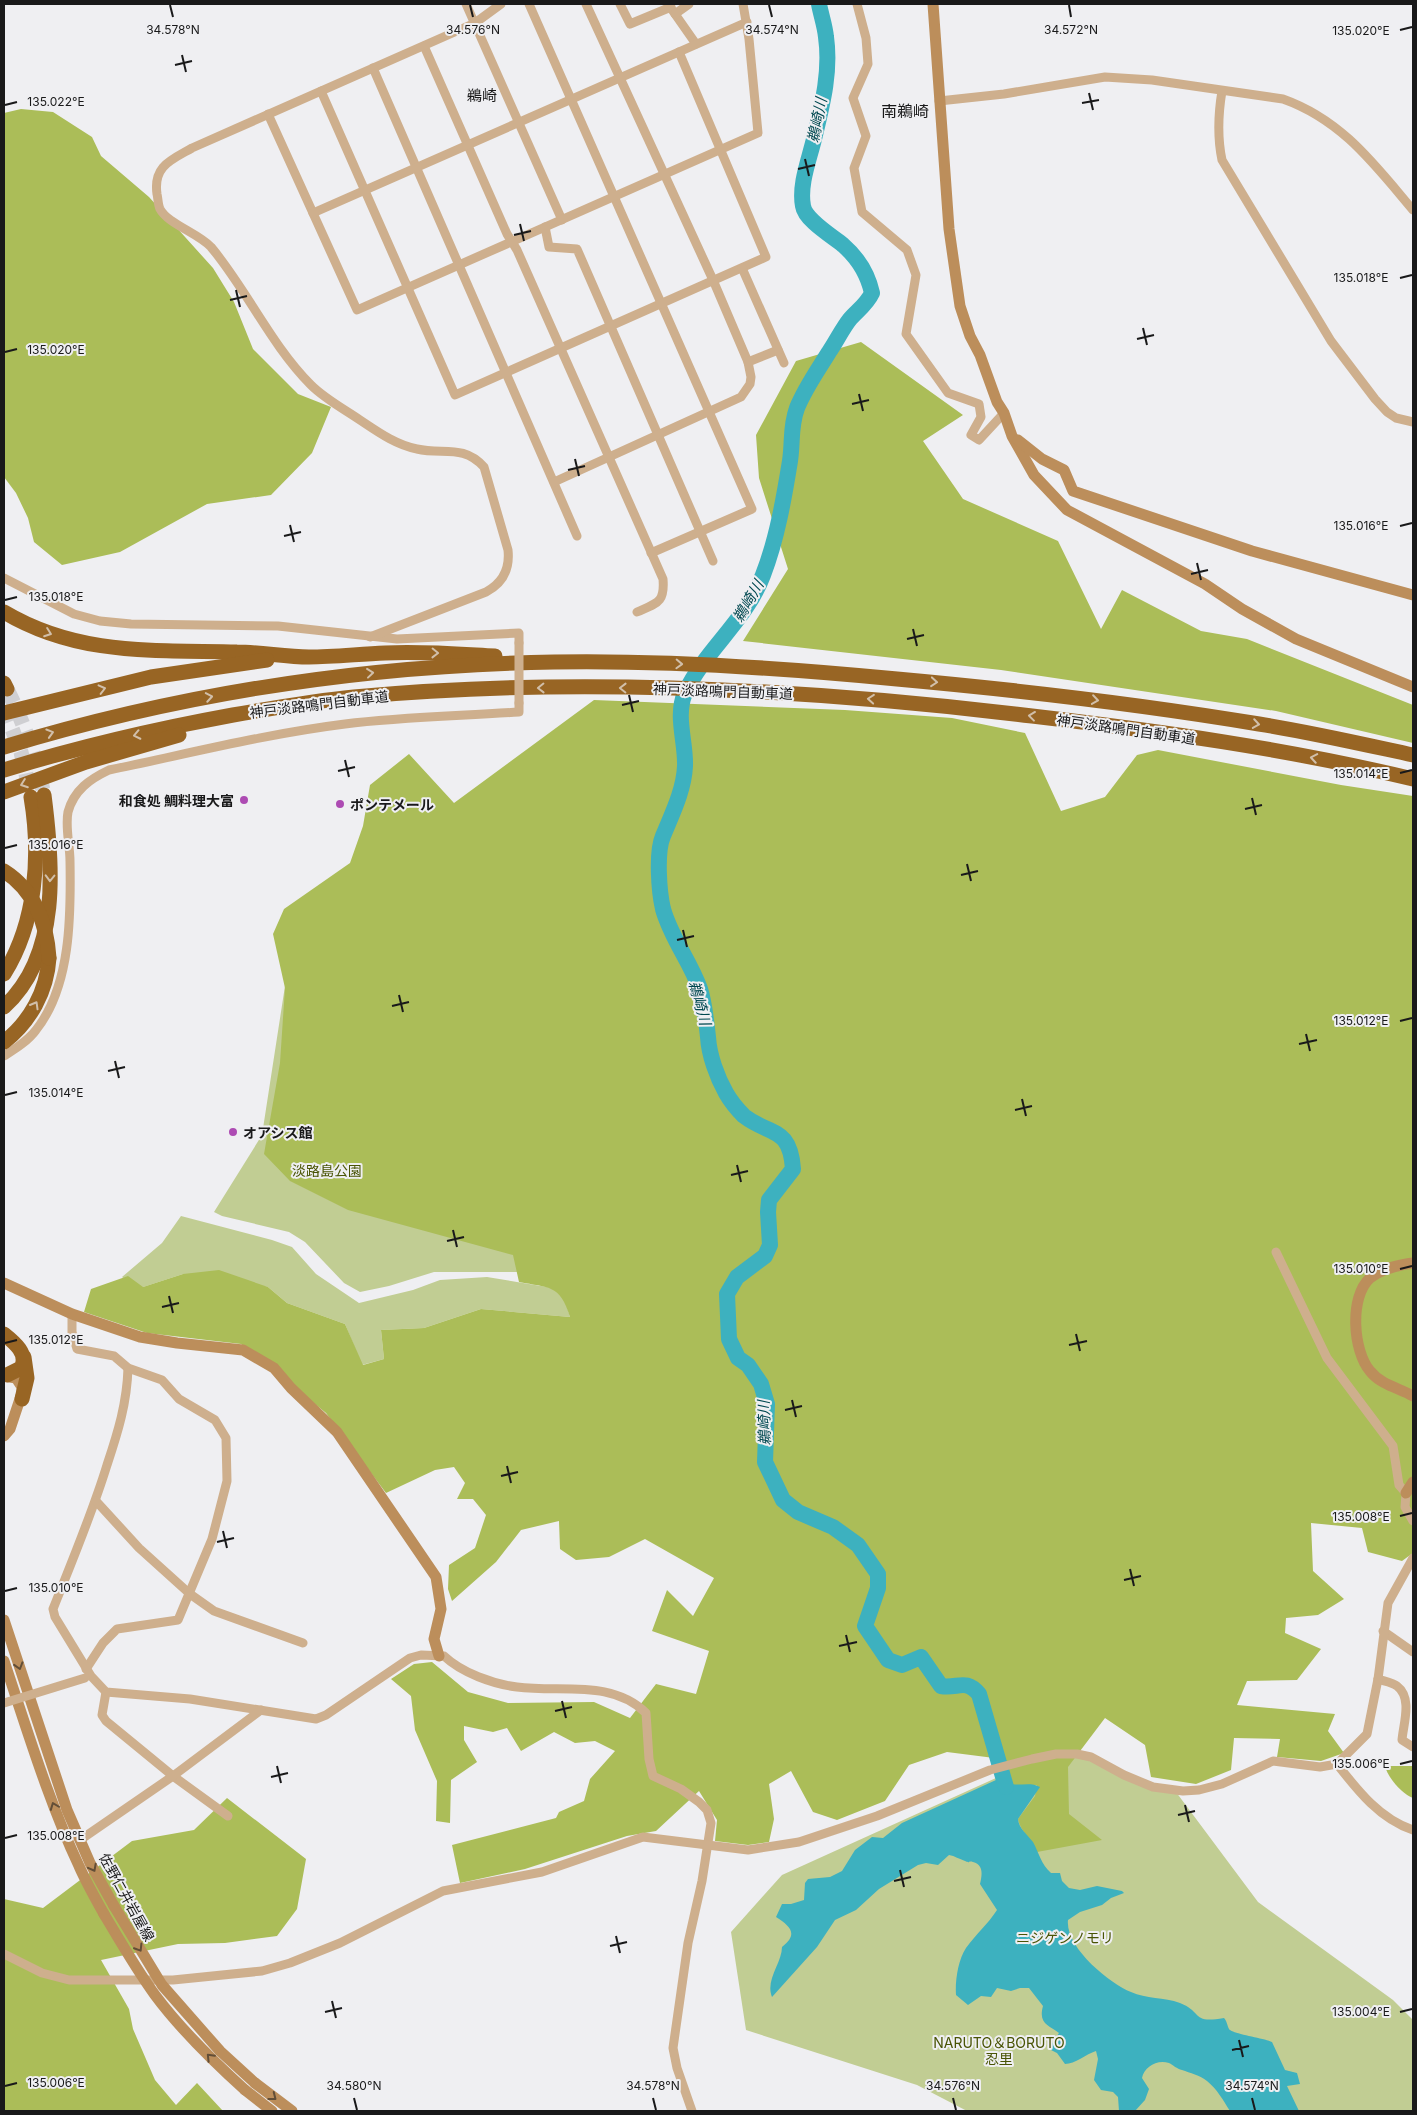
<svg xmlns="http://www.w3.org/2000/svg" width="1417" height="2115" viewBox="0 0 1417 2115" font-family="Inter,'Noto Sans JP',sans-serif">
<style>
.green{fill:#c1cd93}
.forest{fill:#abbd58}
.water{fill:#3db1bf}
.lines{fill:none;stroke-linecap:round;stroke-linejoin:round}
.river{stroke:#3db1bf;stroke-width:16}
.highway-tunnel{stroke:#cfcfd2;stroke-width:15;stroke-dasharray:15 8;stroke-linecap:butt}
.street{stroke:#ceaf8d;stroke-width:9}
.secondary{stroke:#bc8e5b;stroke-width:11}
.highway{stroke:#986524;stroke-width:15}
.street-bridge{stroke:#ceaf8d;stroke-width:9}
.secondary-bridge{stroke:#bc8e5b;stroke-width:11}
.highway-bridge{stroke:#986524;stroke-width:15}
.oneway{stroke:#d1bfaa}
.oneway2{stroke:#624e37}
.ticks{fill:none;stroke:#19191a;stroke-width:2}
.poi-dot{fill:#ad4bb3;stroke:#efeff2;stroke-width:2}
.labels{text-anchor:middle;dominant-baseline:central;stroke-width:4;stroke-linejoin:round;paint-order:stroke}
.street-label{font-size:14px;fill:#19191a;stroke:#efeff2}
.poi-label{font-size:14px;font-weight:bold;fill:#19191a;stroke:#efeff2;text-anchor:start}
.park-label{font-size:14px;fill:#495405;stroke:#efeff2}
.neighbourhood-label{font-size:15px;fill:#19191a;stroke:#efeff2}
.water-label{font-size:15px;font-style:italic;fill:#004850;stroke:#efeff2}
.quarter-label{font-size:16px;fill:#19191a;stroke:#efeff2}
.ticks-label{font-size:12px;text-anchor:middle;fill:#19191a;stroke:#efeff2;stroke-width:4;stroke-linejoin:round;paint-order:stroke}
</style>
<rect width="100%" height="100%" fill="#efeff2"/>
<!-- green -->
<g class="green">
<path d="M287 973 479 1225 535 1272H434L389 1286 360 1292 344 1283 305 1242 289 1232 222 1216 214 1212 262 1135Z"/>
<path d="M181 1216 272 1240 292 1247 316 1274 359 1303 413 1290 440 1280 487 1277 553 1288 565 1300 570 1317 481 1309 424 1328 381 1330 384 1359 362 1365 345 1324 287 1303 268 1287 183 1274 137 1289 122 1277 162 1243Z"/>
<path d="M1077 1754 1176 1792 1258 1902 1393 2000 1413 2020V2111H967L917 2085 746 2030 731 1932 782 1875 1018 1768Z"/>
</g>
<!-- forest -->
<g class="forest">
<path d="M21 109 53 112 92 137 101 156 149 197 213 268 234 302 253 349 298 394 331 407 312 453 271 495 207 504 120 552 62 565 34 542 28 518 16 493 4 477V113Z"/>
<path d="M861 342 963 415 923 441 963 499 1058 541 1101 629 1122 590 1201 631 1247 639 1413 705V743L1276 711 1001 670 743 641 788 569 759 478 756 435 796 361Z"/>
<path d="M594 700 845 710 952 718 1025 733 1061 811 1105 797 1137 755 1158 750 1341 785 1413 796V1553L1402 1561 1368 1552 1362 1528 1311 1523 1313 1571 1344 1599 1318 1615 1286 1618 1285 1633 1321 1649 1297 1680 1247 1681 1237 1705 1335 1714 1328 1731 1344 1753 1321 1761 1277 1757 1280 1739 1234 1738 1231 1770 1196 1784 1151 1777 1145 1745 1105 1718 1068 1767 1069 1814 1102 1840 1037 1852C1032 1840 1020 1831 1018 1819L1035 1796 1037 1785 1015 1786 1008 1783 1002 1759 947 1752 909 1765 885 1801 837 1820 813 1812 791 1771 769 1784 774 1819 769 1842 748 1845 715 1841 717 1820 699 1791 656 1831 627 1836 525 1869 460 1883 452 1845 556 1818 559 1812 584 1801 590 1779 615 1751 595 1741 575 1743 554 1732 521 1751 507 1728 493 1732 464 1726V1740L477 1762 451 1780 450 1823 436 1821 437 1781 415 1730 411 1696 391 1679 414 1664 432 1662 468 1692 508 1703 594 1702 630 1718 656 1684 696 1694 709 1651 652 1631 667 1590 693 1616 714 1578 645 1539 609 1557 576 1560 560 1549 559 1521 521 1530 496 1562 452 1601 448 1589 449 1565 475 1548 486 1515 473 1499H457L465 1483 454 1467 435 1470 386 1493 326 1413 241 1344 147 1333 84 1312 91 1289 128 1276 143 1287 183 1274 219 1270 268 1287 287 1303 345 1324 363 1365 384 1359 381 1330 424 1328 481 1309 570 1317C560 1284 549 1288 519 1282L513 1255 348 1210 290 1181 264 1154 280 1063 285 988 273 934 284 909 350 863 363 826 370 785 409 754 454 803Z"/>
<path d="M1385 1766H1413V1798C1402 1794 1388 1778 1385 1766Z"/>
<path d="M227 1798 306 1859 297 1909 277 1936 225 1943 178 1944 101 1960 129 2009 133 2029 155 2080 176 2105 197 2083 223 2111H4V1899L43 1908 132 1841 194 1830Z"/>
</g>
<!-- water -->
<path class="water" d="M996 1780H1006L1008 1783C1018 1787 1030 1781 1040 1787L1018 1819C1019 1829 1027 1834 1033 1842 1039 1853 1041 1864 1051 1873H1060L1062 1881 1069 1888 1080 1890 1097 1886 1122 1891 1124 1893 1111 1898 1102 1905 1080 1912 1068 1920C1065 1947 1109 1983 1131 1992 1146 1999 1164 1997 1180 2003 1203 2012 1191 2024 1224 2018 1227 2021 1227 2025 1229 2029 1232 2034 1264 2038 1272 2042L1285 2070 1297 2073 1300 2084 1287 2086 1299 2111H1230C1223 2100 1217 2089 1207 2081 1200 2075 1190 2073 1182 2070 1177 2069 1173 2065 1169 2063 1157 2059 1144 2067 1142 2078L1149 2089 1145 2100 1135 2111H1119L1118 2097 1113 2092 1101 2090 1094 2080 1098 2059 1096 2051C1086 2054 1075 2064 1065 2064L1057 2053 1051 2050V2045L1059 2033C1049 2025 1038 2024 1043 2006L1029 1988H1020L1011 1991 997 1988 991 1997 981 1996 968 2005 956 1995C955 1981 958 1960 966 1948 976 1934 988 1924 997 1910L980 1884C982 1875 984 1865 973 1862 967 1860 971 1864 965 1861 959 1859 955 1856 949 1855L938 1865 926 1863 918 1865 879 1889 856 1910 835 1920 817 1947 772 1997C765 1980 782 1963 782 1947 799 1934 790 1926 776 1917L782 1904H791L804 1900 805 1883 808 1879 830 1877 842 1871 855 1850 872 1837 883 1838 902 1823Z"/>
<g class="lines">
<!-- river -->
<path class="river" d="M819 4C821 15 825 26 826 37 831 72 822 106 814 139 809 160 799 185 803 206 805 220 832 236 843 245 858 258 868 275 872 293 867 304 857 311 850 319 842 329 836 342 829 352 818 370 805 388 797 408 790 427 793 441 790 461 784 498 777 539 763 575 746 621 705 650 685 693 675 716 686 742 685 766 684 790 672 814 663 836 656 852 659 892 663 909 671 938 690 961 700 989 705 1005 706 1020 708 1037 709 1055 717 1077 726 1093 730 1100 738 1110 744 1116 770 1136 790 1126 793 1169L769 1200 768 1212 770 1245 765 1256 737 1277 727 1294 729 1339 738 1358 748 1365 761 1384 767 1404 765 1462 783 1500 798 1512 833 1527 858 1545 878 1574V1588L865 1626 888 1660 902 1665 921 1657 941 1686C958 1689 965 1678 979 1694L1006 1787"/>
<!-- highway-tunnel -->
<g class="highway-tunnel">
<path d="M7 689C24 723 36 757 44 795"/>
<path d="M4 708 21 752 31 796"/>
</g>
<!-- street -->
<g class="street">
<path d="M466 4 562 220"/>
<path d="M529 4 752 509 651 553"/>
<path d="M620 4 630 24 671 7"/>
<path d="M668 4 696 44"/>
<path d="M857 4 866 38 868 64 853 98 866 136 854 168 862 212 907 250 916 275 906 334 948 393 979 404 981 417 971 435 979 440 1004 413"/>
<path d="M675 14 689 4"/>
<path d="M424 46 507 234 517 250 663 579C665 603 657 603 637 612"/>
<path d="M373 68 577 536"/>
<path d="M321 91 455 395 766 257 679 52"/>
<path d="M1222 91C1218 115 1217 136 1222 160L1331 341 1375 399 1387 412 1396 418 1413 422"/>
<path d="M939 101 1004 94 1105 77 1152 80 1283 99C1342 120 1374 164 1413 210"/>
<path d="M268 114 357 310 758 133 749 39 743 4"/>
<path d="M313 213 747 22"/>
<path d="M545 227 549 247 577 249 713 561"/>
<path d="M742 268 784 363"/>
<path d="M748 362 778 350"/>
<path d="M554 482 741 397 750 384 751 377 748 362 713 280 586 4"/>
<path d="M4 578 74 614 100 621 131 624 278 626 397 639 519 633V643"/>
<path d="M370 637 486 592C503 583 510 569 508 550L484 467C463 444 443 455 417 449 396 445 378 432 360 420 344 409 325 399 311 385 271 345 247 290 211 247 198 233 168 224 160 209 158 205 158 198 157 194 153 166 171 160 192 148L475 23 501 4"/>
<path d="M4 1056C15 1049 28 1041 36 1030 71 986 71 915 70 861 70 846 65 827 68 812 74 790 90 779 109 770 187 754 265 734 345 724 402 717 461 716 519 712V703"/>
<path d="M1276 1252 1327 1358 1393 1446 1399 1485 1406 1493 1405 1507 1413 1521"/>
<path d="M72 1314V1332L77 1349 114 1356 128 1368 162 1380 179 1399 215 1420 226 1438 227 1481 212 1539 178 1620 117 1629 103 1643 86 1669"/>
<path d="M128 1368C127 1403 118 1432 107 1465 92 1514 72 1561 53 1609L55 1617 91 1676 106 1692 190 1699 316 1719 326 1715 410 1658 421 1655 444 1656C462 1673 493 1684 517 1687 561 1693 611 1679 646 1713L649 1759 653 1776 681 1789 699 1802 707 1810 711 1823 702 1881 688 1943 673 2048 677 2068 692 2111"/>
<path d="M96 1501 139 1548 190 1594 214 1611 303 1643"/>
<path d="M1383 1631 1413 1652"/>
<path d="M1378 1679C1383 1681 1392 1682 1397 1686 1413 1698 1403 1725 1402 1740L1413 1747"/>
<path d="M106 1692 102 1715 106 1721 173 1776 228 1816"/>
<path d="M1337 1764C1358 1791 1380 1819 1413 1830"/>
<path d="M80 1840 173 1776 261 1710"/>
<path d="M4 1954 42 1973 69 1980H173L262 1971 290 1963 340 1943 443 1891 542 1872 643 1837 748 1850 799 1842 877 1816 990 1770 1032 1759 1056 1754H1077L1091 1757 1124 1775 1153 1787 1183 1791 1199 1790 1222 1784 1273 1761 1320 1767 1337 1764 1367 1734 1378 1679 1388 1603 1413 1558"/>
</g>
<!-- secondary -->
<g class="secondary">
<path d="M933 4 949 229 960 306 970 336 980 355 997 402 1004 413 1012 436 1034 475 1067 510 1205 584 1242 609 1296 639 1413 687"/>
<path d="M1018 440 1042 459 1064 470 1073 491 1252 551 1413 595"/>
<path d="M1413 1263C1399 1265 1382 1268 1370 1278 1349 1297 1353 1351 1370 1371 1381 1385 1399 1388 1413 1396"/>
<path d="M4 1283 72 1314 140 1337 177 1343 243 1350 274 1368 291 1388 337 1432 436 1577 441 1609 434 1639 439 1656"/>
<path d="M4 1376 16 1378 22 1387V1393L10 1429 4 1436"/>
<path d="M1406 1493 1413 1482"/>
<path d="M4 1620 67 1810 90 1863 114 1906"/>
<path d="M4 1661C27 1729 48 1800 79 1866 86 1882 95 1898 104 1914"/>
<path d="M255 2083 292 2111"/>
<path d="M245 2090 272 2111"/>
</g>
<!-- highway -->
<g class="highway">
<path d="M4 612C78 656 153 650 237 652 261 652 285 657 309 657 334 657 359 654 385 653 421 651 458 654 495 656"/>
<path d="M4 683 7 689"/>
<path d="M4 713 151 677 267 660"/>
<path d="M4 747C182 693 368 665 554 662 668 660 783 668 897 679 1018 690 1139 704 1259 724 1310 732 1362 744 1413 755"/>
<path d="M4 770C79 747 156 729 233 715 273 708 313 701 354 697 578 676 809 689 1032 716 1160 731 1288 749 1413 779"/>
<path d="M4 792 86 762 179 735"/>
<path d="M4 974C36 923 41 856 31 797"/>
<path d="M4 1007C61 955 53 864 44 795"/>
<path d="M4 1042C30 1022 47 991 49 958"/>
<path d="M4 1334C14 1342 29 1354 21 1368L7 1375"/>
<path d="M22 1399 27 1378 24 1357"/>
</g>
<!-- street-bridge -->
<g class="street-bridge">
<path d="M519 643V703"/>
<path d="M4 1703 85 1678"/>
</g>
<!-- secondary-bridge -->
<g class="secondary-bridge">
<path d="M114 1906 162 1985 220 2051 255 2083"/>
<path d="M104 1914C120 1941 136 1969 155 1995 181 2030 213 2061 245 2090"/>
</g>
<!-- highway-bridge -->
<path class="highway-bridge" d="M4 871C34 890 47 923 49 958"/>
</g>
<!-- one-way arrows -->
<defs><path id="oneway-chevron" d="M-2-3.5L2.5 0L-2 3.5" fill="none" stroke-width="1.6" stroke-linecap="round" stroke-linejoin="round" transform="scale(1.25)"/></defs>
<g class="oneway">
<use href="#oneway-chevron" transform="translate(48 633) rotate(20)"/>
<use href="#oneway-chevron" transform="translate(435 653) rotate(1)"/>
<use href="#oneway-chevron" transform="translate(679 664) rotate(2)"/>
<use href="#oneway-chevron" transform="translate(370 673) rotate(-6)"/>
<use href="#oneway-chevron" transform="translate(934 682) rotate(5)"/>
<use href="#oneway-chevron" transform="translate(541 688) rotate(179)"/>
<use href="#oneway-chevron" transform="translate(623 688) rotate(-179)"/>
<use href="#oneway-chevron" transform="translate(102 689) rotate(-14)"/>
<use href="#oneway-chevron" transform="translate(209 697) rotate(-10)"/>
<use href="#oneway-chevron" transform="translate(871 699) rotate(-175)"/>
<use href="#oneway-chevron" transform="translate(1095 700) rotate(8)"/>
<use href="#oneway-chevron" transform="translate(1032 716) rotate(-173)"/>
<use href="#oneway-chevron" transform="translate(1256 724) rotate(9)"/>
<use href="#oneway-chevron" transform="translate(50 733) rotate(-17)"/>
<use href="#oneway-chevron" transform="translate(137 735) rotate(168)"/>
<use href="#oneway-chevron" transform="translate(1314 758) rotate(-170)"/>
<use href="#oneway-chevron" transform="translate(24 784) rotate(160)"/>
<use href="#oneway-chevron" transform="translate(50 878) rotate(91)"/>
<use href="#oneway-chevron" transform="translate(35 1005) rotate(-60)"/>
</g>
<g class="oneway2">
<use href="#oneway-chevron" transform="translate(19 1666) rotate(73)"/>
<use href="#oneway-chevron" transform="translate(54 1806) rotate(-111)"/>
<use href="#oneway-chevron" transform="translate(93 1868) rotate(62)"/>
<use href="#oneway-chevron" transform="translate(139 1948) rotate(58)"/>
<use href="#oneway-chevron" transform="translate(210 2057) rotate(-134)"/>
<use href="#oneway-chevron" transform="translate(273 2097) rotate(38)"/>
</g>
<!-- ticks -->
<path class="ticks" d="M170 5 173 17M470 5 473 17M769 5 772 17M1069 5 1071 17M1400 30 1412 27M182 55 186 72M175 65 192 61M1089 93 1093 110M1082 103 1099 100M5 105 17 102M805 159 809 176M798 169 815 165M520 224 524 241M514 235 531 231M1400 278 1412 275M236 290 240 307M230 300 247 296M1143 328 1147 345M1137 339 1154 335M5 352 17 349M859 394 863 411M852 404 869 400M575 459 579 476M568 470 585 466M290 525 294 542M1400 526 1412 523M284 536 301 532M1197 563 1201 580M1191 574 1208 570M5 600 17 597M913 629 917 646M907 639 924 635M629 695 633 712M622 705 639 701M345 760 349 777M338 771 355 767M1400 773 1412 770M1252 798 1256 815M1245 809 1262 805M5 848 17 845M967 864 971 881M961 875 978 871M683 930 687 947M677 940 694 936M399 995 403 1012M392 1006 409 1002M1400 1021 1412 1018M1306 1034 1310 1051M1299 1044 1317 1040M115 1061 119 1078M108 1071 125 1067M5 1095 17 1092M1022 1099 1026 1116M1015 1110 1032 1106M737 1165 741 1182M731 1175 748 1171M453 1230 457 1247M447 1241 464 1237M1400 1269 1412 1266M169 1296 173 1313M162 1307 179 1303M1076 1334 1080 1351M5 1343 17 1340M1069 1345 1087 1341M792 1400 796 1417M785 1410 802 1406M507 1466 511 1483M501 1476 518 1472M1400 1516 1412 1513M223 1531 227 1548M217 1542 234 1538M1130 1569 1134 1586M1124 1580 1141 1576M5 1591 17 1588M846 1635 850 1652M839 1646 857 1642M562 1701 566 1718M555 1711 572 1707M1400 1764 1412 1761M277 1766 281 1783M271 1777 288 1773M1185 1805 1189 1822M1178 1815 1195 1811M5 1838 17 1835M900 1870 904 1887M894 1881 911 1877M616 1936 620 1953M610 1946 627 1942M332 2001 336 2018M325 2012 342 2008M1400 2012 1412 2009M1239 2040 1243 2057M1232 2050 1249 2046M5 2086 17 2083M354 2098 357 2110M653 2098 656 2110M953 2098 956 2110M1252 2098 1255 2110"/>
<!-- markers -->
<g class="poi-dot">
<circle cx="244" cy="800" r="5"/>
<circle cx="340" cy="804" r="5"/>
<circle cx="233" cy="1132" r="5"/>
</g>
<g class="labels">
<!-- street labels -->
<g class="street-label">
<text transform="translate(723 691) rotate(2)">神戸淡路鳴門自動車道</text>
<text transform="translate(319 704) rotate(-7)">神戸淡路鳴門自動車道</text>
<text transform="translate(1126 729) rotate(8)">神戸淡路鳴門自動車道</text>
<text transform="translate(127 1897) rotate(61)">佐野仁井岩屋線</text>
</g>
<!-- poi labels -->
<g class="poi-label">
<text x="234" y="800" text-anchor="end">和食処 鯛料理大富</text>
<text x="350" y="804">ポンテメール</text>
<text x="243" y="1132">オアシス館</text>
</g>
<!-- park labels -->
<g class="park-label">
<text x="327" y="1170">淡路島公園</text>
<text x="1065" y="1937">ニジゲンノモリ</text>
<text x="999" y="2042">NARUTO＆BORUTO<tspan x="999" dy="16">忍里</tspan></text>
</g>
<!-- neighbourhood labels -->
<g class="neighbourhood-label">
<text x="482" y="95">鵜崎</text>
</g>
<!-- water labels -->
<g class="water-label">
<text transform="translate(817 120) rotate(-79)">鵜崎川</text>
<text transform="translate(748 601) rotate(-60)">鵜崎川</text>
<text transform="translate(700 1003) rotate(75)">鵜崎川</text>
<text transform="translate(764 1423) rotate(-92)">鵜崎川</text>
</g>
<!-- quarter labels -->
<g class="quarter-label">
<text x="905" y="111">南鵜崎</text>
</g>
</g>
<g class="ticks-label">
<text x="173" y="34">34.578°N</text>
<text x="473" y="34">34.576°N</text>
<text x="772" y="34">34.574°N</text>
<text x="1071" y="34">34.572°N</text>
<text x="1361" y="35">135.020°E</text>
<text x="56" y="106">135.022°E</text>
<text x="1361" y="282">135.018°E</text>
<text x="56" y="354">135.020°E</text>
<text x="1361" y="530">135.016°E</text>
<text x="56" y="601">135.018°E</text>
<text x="1361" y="778">135.014°E</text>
<text x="56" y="849">135.016°E</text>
<text x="1361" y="1025">135.012°E</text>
<text x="56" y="1097">135.014°E</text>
<text x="1361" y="1273">135.010°E</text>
<text x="56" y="1344">135.012°E</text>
<text x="1361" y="1521">135.008°E</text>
<text x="56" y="1592">135.010°E</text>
<text x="1361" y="1768">135.006°E</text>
<text x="56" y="1840">135.008°E</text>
<text x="1361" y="2016">135.004°E</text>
<text x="56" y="2087">135.006°E</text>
<text x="354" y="2090">34.580°N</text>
<text x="653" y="2090">34.578°N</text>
<text x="953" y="2090">34.576°N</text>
<text x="1252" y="2090">34.574°N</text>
</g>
<!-- border -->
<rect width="1417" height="2115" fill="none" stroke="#19191a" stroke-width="10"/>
</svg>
